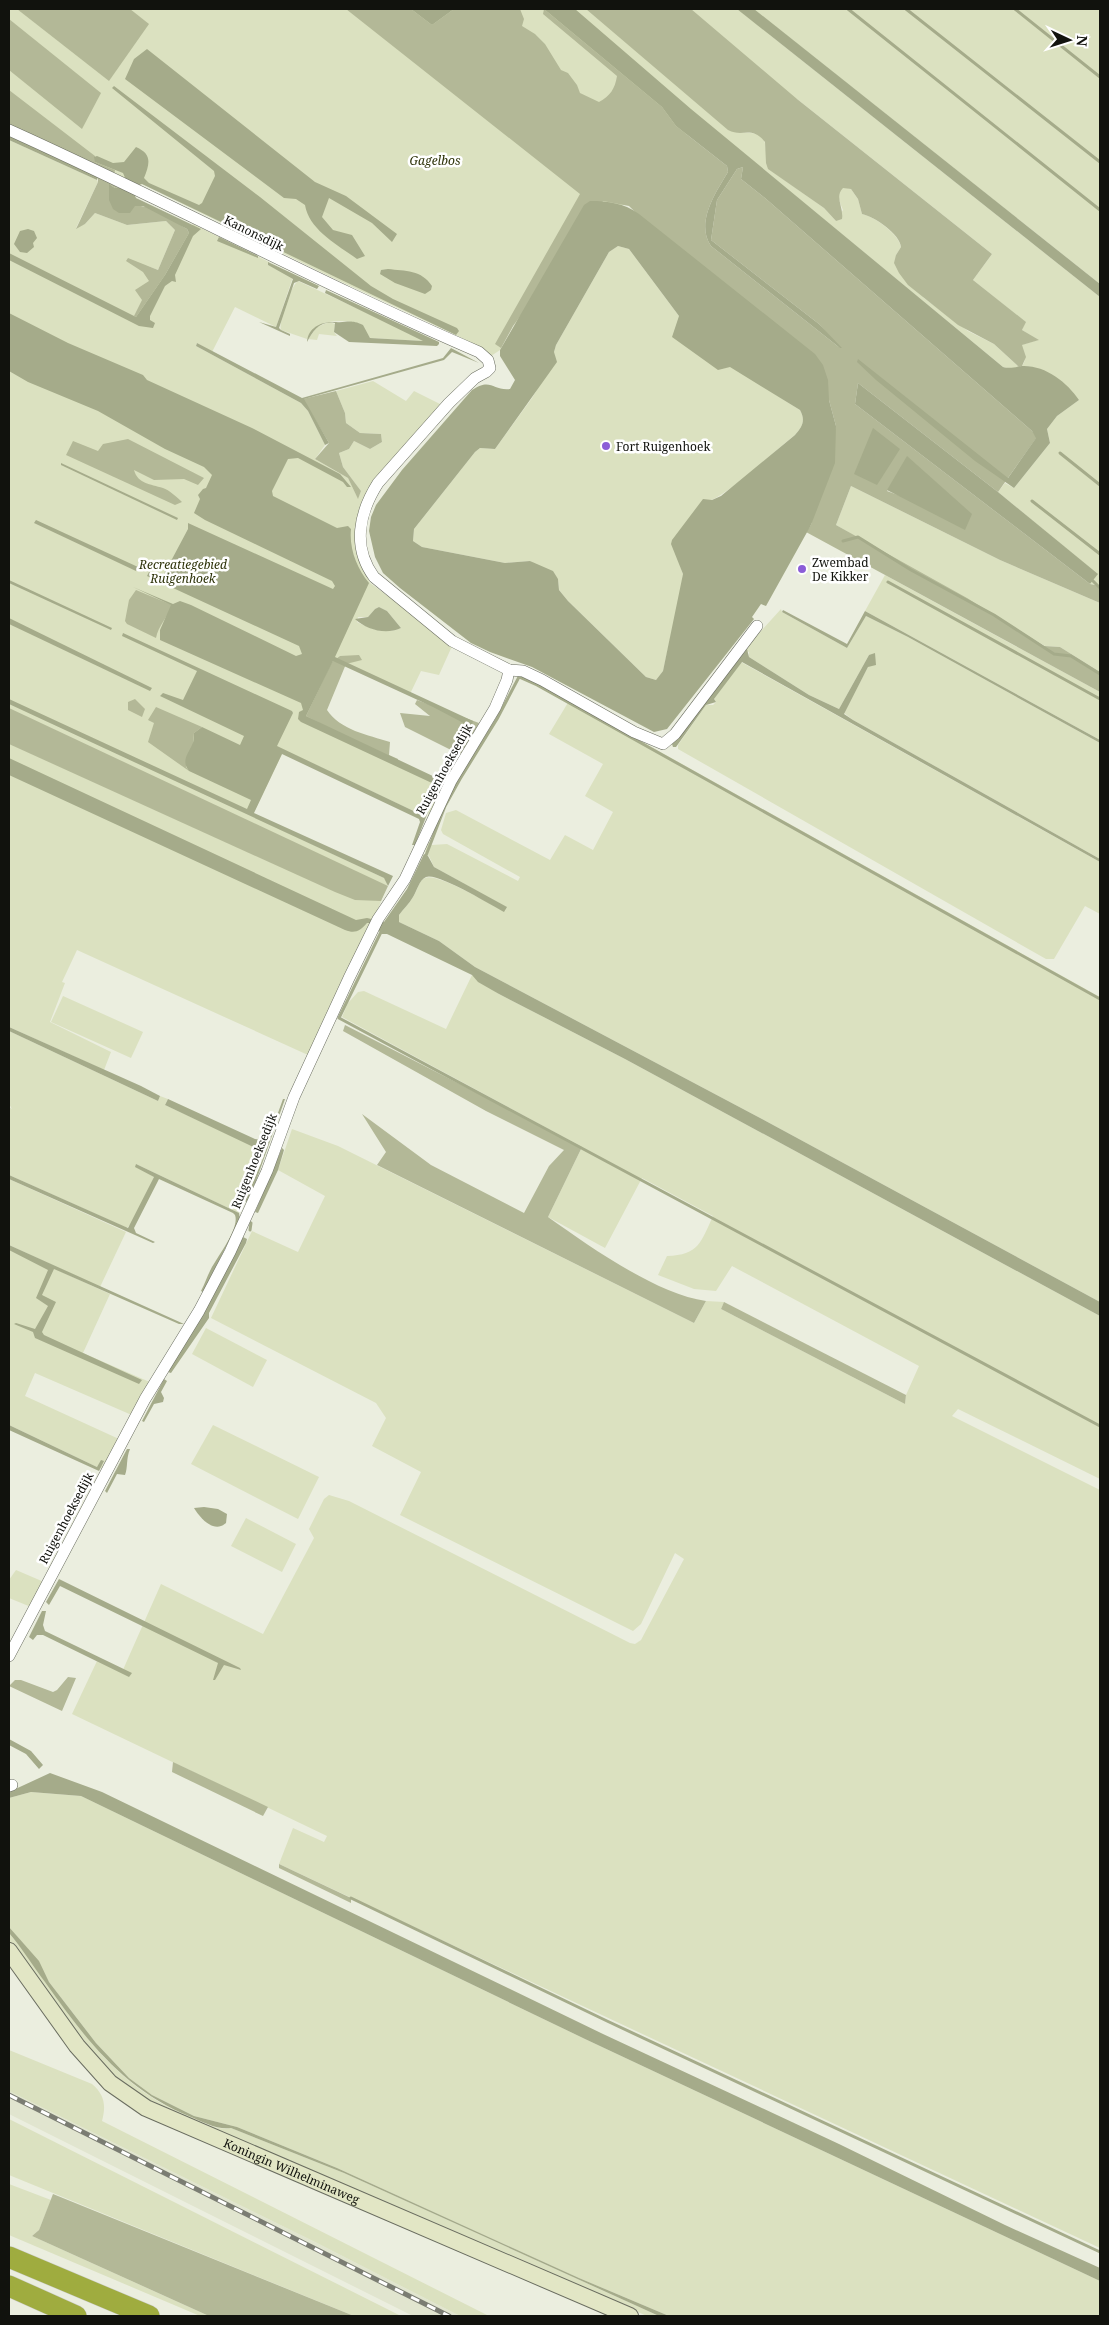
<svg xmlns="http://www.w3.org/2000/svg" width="1109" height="2325" viewBox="0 0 1109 2325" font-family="'Noto Serif',serif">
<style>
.built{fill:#e1e5cf}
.green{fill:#dbe1c0;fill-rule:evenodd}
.forest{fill:#b3b897;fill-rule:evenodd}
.water{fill:#a5ab8a;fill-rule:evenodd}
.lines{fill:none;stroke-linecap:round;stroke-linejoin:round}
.stream{stroke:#a5ab8a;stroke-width:3}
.minor-casing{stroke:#6a6d60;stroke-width:12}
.secondary-casing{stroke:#6a6d60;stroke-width:18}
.motorway-casing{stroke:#cfd0cf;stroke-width:22}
.minor{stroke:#fff;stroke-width:11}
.secondary{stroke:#e2e6c5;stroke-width:16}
.motorway{stroke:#9fac3f;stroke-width:21}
.rail-casing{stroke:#7b7d73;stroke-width:5}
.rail{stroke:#fff;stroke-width:3;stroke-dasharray:9;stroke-linecap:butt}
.poi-dot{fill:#8b5dd7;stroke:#fff;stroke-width:2}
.labels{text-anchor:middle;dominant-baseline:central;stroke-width:5;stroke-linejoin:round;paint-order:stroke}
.park-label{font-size:12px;font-style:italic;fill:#2c3107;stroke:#fff}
.street-label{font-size:12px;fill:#11120d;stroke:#fff}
.poi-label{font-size:12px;fill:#11120d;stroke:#fff;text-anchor:start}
</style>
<rect width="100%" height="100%" fill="#ebeedf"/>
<!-- built -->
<path class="built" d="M9 2091 315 2242 460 2316H413L9 2114Z"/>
<!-- green -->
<g class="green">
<path d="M9 9H1100V284L776 27 770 35 1100 297V586L1090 584 1097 574 998 492 1005 483 1014 488 1050 443 1047 429 1057 416 1079 400 1032 367 1022 366C1027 359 1025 353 1021 345L1038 340 1022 330 1025 322 973 280 992 254 797 99 737 133C773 131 762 141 769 169L824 208 836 221 843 210C840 202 835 195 843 187L851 189 858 199 862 214C875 217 899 234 901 247L896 255 924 298 968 331 994 344 1019 367 1011 369 1003 367 701 118 513 326 500 350 491 356 480 347 456 335 331 277 142 184 136 186 9 126Z"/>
<path d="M9 140 97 180 98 182 76 228 85 224 95 213 127 225 166 221 175 230 158 270 145 265 165 275 193 224 269 262 268 265 293 277 276 327 235 307 212 352 197 343 196 346 301 403 308 411 325 445 315 459 348 478 358 498 361 491 343 467 339 453 349 449 354 441 370 449 382 442 381 434 360 433 346 423 345 413 336 391 373 381 406 401 414 391 442 405 378 479 359 555 370 583 453 644 439 675 421 671 410 694 346 664 340 656 306 716 444 788 428 817V813L422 815 284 750 252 816 384 878 388 883 378 909 345 973 308 1055 77 950 62 982 65 983 50 1022 111 1052 104 1070 9 1027ZM379 607 387 611 401 628C385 635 371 629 357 622L358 617H368L375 609Z"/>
<path d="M618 246 629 249 679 316 730 366 800 410C806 421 802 427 795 435 779 447 723 500 707 501L677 557 683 574 682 586 663 671 656 680 646 677 568 601 559 590 558 579 530 561 505 563 422 547 413 541 414 529 475 452 480 448 495 449 532 398 555 360 554 352 556 345 609 252Z"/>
<path d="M298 281 423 339V341L370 338 361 324C341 319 317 318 307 339L281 330C278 323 291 285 298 281Z"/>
<path d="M329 322 335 324 334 332 337 336 319 334 317 340 308 339 317 327Z"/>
<path d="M851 486 1000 560 1100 603V672L1060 647 1045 646 836 525Z"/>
<path d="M885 575 1100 692V740L865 611Z"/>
<path d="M781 609 782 612 847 648 866 616 908 637 1100 743V859L853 720 844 713 868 667 871 665 869 655 839 709 809 695 749 657V652L744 650Z"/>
<path d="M741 662 1100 862V914L1085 906 1054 959H1046L678 749V745L706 705H713L716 702 714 699Z"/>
<path d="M569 701 1100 997V1302L762 1119 475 967 439 941 399 922V915C403 909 409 904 413 897 417 892 419 880 425 878 437 872 491 905 504 911L506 907 434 867 429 856 425 854 427 842 432 845 447 844 518 881 520 877 443 834 441 830 446 813 456 810 550 860 565 835 593 850 613 812 585 796 603 764 549 734Z"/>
<path d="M472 975 499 994 625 1059 1100 1316V1479L958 1409 952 1416 1100 1490V2248L279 1864 293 1828 324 1842 327 1836 72 1714 97 1661 122 1672 161 1584 263 1634 314 1538 309 1529 324 1499 329 1495 349 1501 630 1643 635 1644 641 1640 684 1559 675 1553 641 1624 633 1631 400 1515 421 1472 372 1446 386 1418 376 1403 211 1318 252 1231 298 1252 325 1196 278 1170 292 1129 338 1146 694 1323 706 1301 724 1302 721 1309 905 1404 906 1395 919 1366 732 1266 716 1291 694 1289 658 1275 667 1256C699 1255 701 1242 713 1216L642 1178 605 1248 548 1217 582 1147 342 1017 348 1003 358 992 364 991 446 1029Z"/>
<path d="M63 996 143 1032 131 1058 51 1022Z"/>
<path d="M9 1031 158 1101 160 1096 168 1099 165 1105 260 1149 262 1156 244 1201 239 1210V1213L136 1164 154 1177 133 1221 127 1228 9 1175V1107L12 1109 9 1104Z"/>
<path d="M9 1179 126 1232 100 1287 9 1245Z"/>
<path d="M9 1248 110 1294 83 1353 152 1383 134 1416 35 1373 25 1396 119 1439 103 1469 100 1468 104 1462 97 1467 9 1425Z"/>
<path d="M206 1328 267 1360 253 1387 192 1354Z"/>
<path d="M213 1425 319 1477 298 1519 191 1464Z"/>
<path d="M246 1518 296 1544 282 1572 231 1546Z"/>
<path d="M16 1570 44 1582 31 1607 9 1598V1580Z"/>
<path d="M31 1792 81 1796 585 2039 1100 2281V2316H669L579 2278 337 2168 237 2127 194 2116 152 2095 129 2078 96 2043 49 1982 38 1961 9 1927V1798Z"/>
<path d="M9 1933C25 1951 38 1972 52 1991 90 2045 128 2093 191 2117 203 2122 217 2131 231 2128L344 2173 659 2316H647L132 2094C85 2047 47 1994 9 1941Z"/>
<path d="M9 2050 92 2084C105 2095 106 2106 102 2121L489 2316H460L315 2242 9 2091Z"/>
<path d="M9 2119 401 2316H354L9 2175Z"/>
<path d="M9 2184 51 2200 39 2230 32 2236 209 2316H200L9 2235Z"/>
</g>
<!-- forest -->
<g class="forest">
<path d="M17 9H130L149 24 109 81Z"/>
<path d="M346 9H411L432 25 454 9H520L524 19 522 26 535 34 545 44 561 70 568 73 577 85 580 93 599 102C610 96 615 89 617 76L543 14 544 9 662 107 676 126 727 166 728 172C716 192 695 223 711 246L840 348 819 324 711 240 717 200 737 169 743 167 741 179 765 198 1032 431 1037 437 998 492 858 383 855 404 1090 584 1100 586V603L1000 560 851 486 836 525 967 598 1044 646 1060 647 1100 672V692L806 532 811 525 836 426 829 400 629 206 603 201 513 326 501 348 495 344 580 194ZM897 475 952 498 971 514 968 521 887 491Z"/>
<path d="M586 9H691L797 99 992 254 973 280 1026 322 1022 330 1039 340 1022 345 1026 357 1022 366 1019 367 994 344 958 325 908 285 899 273 894 263 896 255 901 247C900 234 875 217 862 214L858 199 851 189 843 188C834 197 844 207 842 219L836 221 824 208 768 169 766 163 765 142C751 125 743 138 728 130Z"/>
<path d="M9 19 101 93 82 129 9 70Z"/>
<path d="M9 90 95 156V162L115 170 114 175 9 126Z"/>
<path d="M98 177 122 187 115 188 109 184 135 206C148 203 176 222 187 229L189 233 165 275 136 317 134 316 142 300 135 290 149 281 143 272 126 261 128 258 158 270 175 230 166 221 127 225 95 213 85 224 76 229 98 182Z"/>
<path d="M336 391 345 413 346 423 360 433 381 434 382 442 370 449 354 441 349 449 339 453 343 467 361 491 358 499 348 478 315 459 329 443 303 399Z"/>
<path d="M128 439 204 478 198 485 184 479 154 480 134 470C138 484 150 484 163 488 169 490 177 497 182 502L175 505 66 455 73 441 98 451 103 444Z"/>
<path d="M136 590 172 605C168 617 158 626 156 638L127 624 125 621 129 600Z"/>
<path d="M359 655 362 660 346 664 327 710C340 730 368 735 390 742L389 755 398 759V764L306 716 332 662 340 656Z"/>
<path d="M135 699 145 709 142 717 128 710V702Z"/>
<path d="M417 700 479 723 461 755 405 727 400 713 430 716 415 704Z"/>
<path d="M156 707 202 727 194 733 193 745 186 767 189 771 148 742 154 723 148 720Z"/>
<path d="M9 708 388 886 381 901 355 900 335 892 9 744Z"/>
<path d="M345 1025 582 1147 548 1217C589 1246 656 1294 706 1301L694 1323 377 1165 386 1152 362 1114 431 1165 524 1213 549 1166 564 1150 486 1111 343 1031Z"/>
<path d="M724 1302 906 1395 905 1404 721 1309Z"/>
<path d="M68 1677 76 1678 62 1711 9 1686 15 1680H21L53 1692 57 1690Z"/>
<path d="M173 1762 268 1807 263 1816 172 1772Z"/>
<path d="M279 1864 351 1898V1903L279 1868Z"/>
<path d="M53 2194 354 2316H209L32 2236 39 2230Z"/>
</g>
<!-- water -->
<g class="water">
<path d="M411 9H454L432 25Z"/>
<path d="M544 9H575L691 109 1003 367C1011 369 1014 367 1022 366 1045 365 1067 382 1079 400L1057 416 1047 429 1050 443 1014 488 975 461 876 380 857 362 858 359 1008 478 1036 438 1032 431 765 198 741 179 743 167 737 169 717 200 711 240 819 324 842 348H840L711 246C695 223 716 192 728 172L727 166 676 126 662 107Z"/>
<path d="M737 9H754L1100 284V297Z"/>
<path d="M147 49 315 182 346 196 397 234 392 242 372 223 329 198 322 217 333 230 352 235 365 256 357 259C338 245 309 230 305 205L296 199 284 198 125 79 134 59Z"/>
<path d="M114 86 260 197 371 286 393 299 457 328 459 331 456 335 142 184 136 186 133 191 136 198 201 229 193 236 175 275 176 282 172 281 165 286 150 316V320L155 323 153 328 139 326 9 260V253L136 317 165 275 189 233 187 229 143 206H135L130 213H119L113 209 109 200V184L115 188 122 187 126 180 123 173 95 162 94 157 97 156 113 163 124 162 136 147C152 154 150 163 144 178L149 183 199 205 202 203 215 176 214 171 112 88Z"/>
<path d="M9 136 98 177 97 180 9 140Z"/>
<path d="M590 201C608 201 624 203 639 214L815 354 823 365 828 380 829 400 836 426 835 463 811 525 766 606 761 604 752 617 754 619 667 729 654 732 532 667 490 652 471 643 400 588 383 573 375 557 369 531 371 517 376 505 402 470 472 390C491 377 493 391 510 389L515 380 500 356V350L584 205ZM618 246 629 249 679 316 672 337 718 370 730 367 800 410C806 421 802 427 795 435L721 496 712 500 703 499 672 540 671 544 683 574 663 671 656 680 646 677 568 601 559 590 558 579 553 571 530 561 505 563 422 547 413 541 414 529 475 452 480 448 495 449 557 362 554 352 556 345 609 252Z"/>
<path d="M28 229 34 231 37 238 33 243 34 247 27 253 20 252 14 244 20 231Z"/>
<path d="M219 237 258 256V258L217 241Z"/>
<path d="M268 262 319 286 317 289 299 281 294 283 279 328 281 330 290 334V336L259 322 276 327 293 279 268 265Z"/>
<path d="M388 269C405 271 422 270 432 286L431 290 425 294 395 283 380 274 381 270Z"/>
<path d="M326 290 439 342V344L437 346 349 342 334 332 335 323C320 320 313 331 307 342 308 327 322 321 336 322 347 323 350 319 363 325L370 338 423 341 325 293Z"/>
<path d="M9 313 68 343 143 375 147 380 252 428 340 474 351 487H347L343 482 298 458 288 459 272 491 273 496 337 528 348 526 351 529C349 549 357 568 369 583L335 657 473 721 471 727 433 707 333 661 306 716 437 778 434 784 301 722 298 719 299 712 303 710 301 703 160 640V630L171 605 133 587 173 604 180 601 191 605 296 656 302 654 299 646 147 576 149 572 163 576 188 529V523L333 589 335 586 332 581 205 520 194 513 200 499 198 495 203 489 206 488 212 475 204 467 165 449 98 411 28 382 9 371Z"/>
<path d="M197 343 302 398 443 358 451 348 479 363 452 352 444 360 304 399 329 443 325 445 308 411 301 403 196 346Z"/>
<path d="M858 383 998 492 1098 574 1090 584 855 404Z"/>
<path d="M873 428 900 449 877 485 854 474Z"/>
<path d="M907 456 972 514 965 530 887 490Z"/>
<path d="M61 463 178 518 177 520 61 465Z"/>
<path d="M36 520 138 567 136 571 34 523Z"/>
<path d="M9 580 112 628 111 630 9 583Z"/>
<path d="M379 607 387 611 401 628C386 635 367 630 355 619L368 617 375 609Z"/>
<path d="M783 610 847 644 865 611 1100 740V743L908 637 866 616 847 648 782 612Z"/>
<path d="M9 618 152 688 150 691 9 624Z"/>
<path d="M123 633 292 711 293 713 277 746 422 815 425 812H428L415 845H412L420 822 419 819 282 754 254 813 393 876 388 886 384 878 9 704V699L247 809 251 800 189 771C181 761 188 754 192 745 194 742 194 736 194 733L202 727 240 745 244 736 160 696 163 693 183 700 197 671 122 636Z"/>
<path d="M747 649 749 657 809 695 839 709 869 655 875 653 876 665 868 667 844 714 853 720 1100 859V862L742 662 714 699 716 702 706 705 676 747H673L672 744Z"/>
<path d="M9 758 356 920 367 918 384 922 407 889 424 854 428 856 434 867 507 907 504 912C491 905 437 872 426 877 419 880 417 891 413 897 409 904 403 909 399 915V922L439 941 475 967 762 1119 1100 1302V1316L625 1059 499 994 478 982 472 975 387 934H382L371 923H367C360 931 355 934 345 930L9 775Z"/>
<path d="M9 1027 141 1086 160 1096 158 1101 9 1031Z"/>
<path d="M168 1099 255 1139 262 1140 270 1135 283 1099H285L256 1181 247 1202 245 1201 264 1156 262 1151 165 1105Z"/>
<path d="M282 1148 284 1150 278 1170 258 1213 255 1212Z"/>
<path d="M136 1164 239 1213 240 1219 203 1292 201 1291C205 1284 207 1276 211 1269 217 1257 240 1228 235 1215L233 1213 159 1179 134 1228 136 1233 155 1242 153 1243 9 1179V1175L128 1228 154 1177 135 1167Z"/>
<path d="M243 1237 247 1239 246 1243 209 1313V1318L171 1373 168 1372 225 1273Z"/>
<path d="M9 1245 184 1324H179L54 1269 42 1295 56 1302 42 1332 44 1335 142 1380 139 1384 35 1338 33 1332 14 1324 16 1323 35 1329 48 1306 36 1298 48 1270 9 1250Z"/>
<path d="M164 1379 167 1381 161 1392 164 1398 163 1402 154 1404 144 1422 142 1421Z"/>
<path d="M9 1425 97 1467 101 1460 104 1461 99 1471 9 1430Z"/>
<path d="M127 1449H130C126 1458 128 1468 125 1475L117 1474 107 1493 105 1491Z"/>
<path d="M204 1507 218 1509 227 1514 226 1523C214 1534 200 1518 194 1508Z"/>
<path d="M59 1579 240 1668 241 1670 224 1665 215 1680H213L218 1663 60 1586 49 1605 46 1602Z"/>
<path d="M42 1611H46L43 1625 45 1631 132 1673 129 1677 43 1635H37L33 1640 29 1637Z"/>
<path d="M9 1739 31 1751 43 1765 39 1769 26 1754 9 1745Z"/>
<path d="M50 1773 102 1792 603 2034 839 2144 1005 2225 1100 2268V2281L585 2039 81 1796 31 1792 9 1798V1792Z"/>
<path d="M9 1927 39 1961 49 1982 96 2043 129 2078 152 2095 194 2116 237 2127 337 2168 579 2278 669 2316H659L344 2173 231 2128C217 2130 203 2122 191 2117 124 2090 86 2040 45 1982 33 1966 22 1948 9 1933Z"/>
</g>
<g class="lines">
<!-- stream -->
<g class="stream">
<path d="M848 9 1100 210"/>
<path d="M906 9 1100 162"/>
<path d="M1015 9 1100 77"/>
<path d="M1060 453 1100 485"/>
<path d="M1032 501 1100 554"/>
<path d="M843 541 858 537 911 570 994 615 1054 654 1071 656 1100 674"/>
<path d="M1090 578 1100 588"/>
<path d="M888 582 1100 699"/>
<path d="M425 858 445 806 460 779 497 719 519 677 537 685 1100 999"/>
<path d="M382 930 339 1018 1100 1426"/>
<path d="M250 1230 251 1223"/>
<path d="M351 1898 607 2021 1100 2252"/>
</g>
<!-- minor casing -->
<g class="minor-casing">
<g id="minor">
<path d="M9 130C167 201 319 283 479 352L488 360 490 368 486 372 475 378 449 403 378 483C359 513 352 547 374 577L452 641 509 670 523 671 542 680 634 732 663 744 675 734 757 626"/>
<path d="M9 1656 145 1399 199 1311 230 1252 267 1171 294 1097 349 978 378 919 405 879 451 781 495 708 507 680 509 670"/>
<path d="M9 1786 12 1785"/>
</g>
</g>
<!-- secondary casing -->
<g class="secondary-casing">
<g id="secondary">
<path id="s1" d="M9 1951 77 2046 110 2083 146 2108 630 2316"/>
</g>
</g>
<!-- motorway casing -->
<g class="motorway-casing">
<g id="motorway">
<path d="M9 2257 149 2316"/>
<path d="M9 2286 76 2316"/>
</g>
</g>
<!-- minor -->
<use href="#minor" class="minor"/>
<!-- secondary -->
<use href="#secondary" class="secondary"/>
<!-- motorway -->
<use href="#motorway" class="motorway"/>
<!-- rail casing -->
<g class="rail-casing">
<path id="rail" d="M9 2095 449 2316"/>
</g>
<!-- rail -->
<use href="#rail" class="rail"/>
</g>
<!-- markers -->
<g class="poi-dot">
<circle cx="606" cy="446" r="5"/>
<circle cx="802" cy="569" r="5"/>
</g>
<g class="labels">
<!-- park labels -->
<g class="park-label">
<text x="435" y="160">Gagelbos</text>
<text x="183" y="564">Recreatiegebied<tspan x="183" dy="14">Ruigenhoek</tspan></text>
</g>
<!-- street labels -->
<g class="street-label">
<text transform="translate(254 233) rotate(26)">Kanonsdijk</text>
<text transform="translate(444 769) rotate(-61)">Ruigenhoeksedijk</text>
<text transform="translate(254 1161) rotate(-68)">Ruigenhoeksedijk</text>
<text transform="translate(66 1518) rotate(-62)">Ruigenhoeksedijk</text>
<text stroke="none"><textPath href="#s1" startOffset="369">Koningin Wilhelminaweg</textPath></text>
</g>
<!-- poi labels -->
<g class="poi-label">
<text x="616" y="446">Fort Ruigenhoek</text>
<text x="812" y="562">Zwembad<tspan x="812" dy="14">De Kikker</tspan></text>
</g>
</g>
<!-- border -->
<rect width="1109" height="2325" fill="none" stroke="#11120d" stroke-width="20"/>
<!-- north arrow -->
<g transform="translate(1069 40) rotate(94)" stroke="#ffffff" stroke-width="4" paint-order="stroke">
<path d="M0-4L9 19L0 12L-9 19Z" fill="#11120d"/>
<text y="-8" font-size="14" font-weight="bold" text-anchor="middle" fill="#11120d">N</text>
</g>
</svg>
